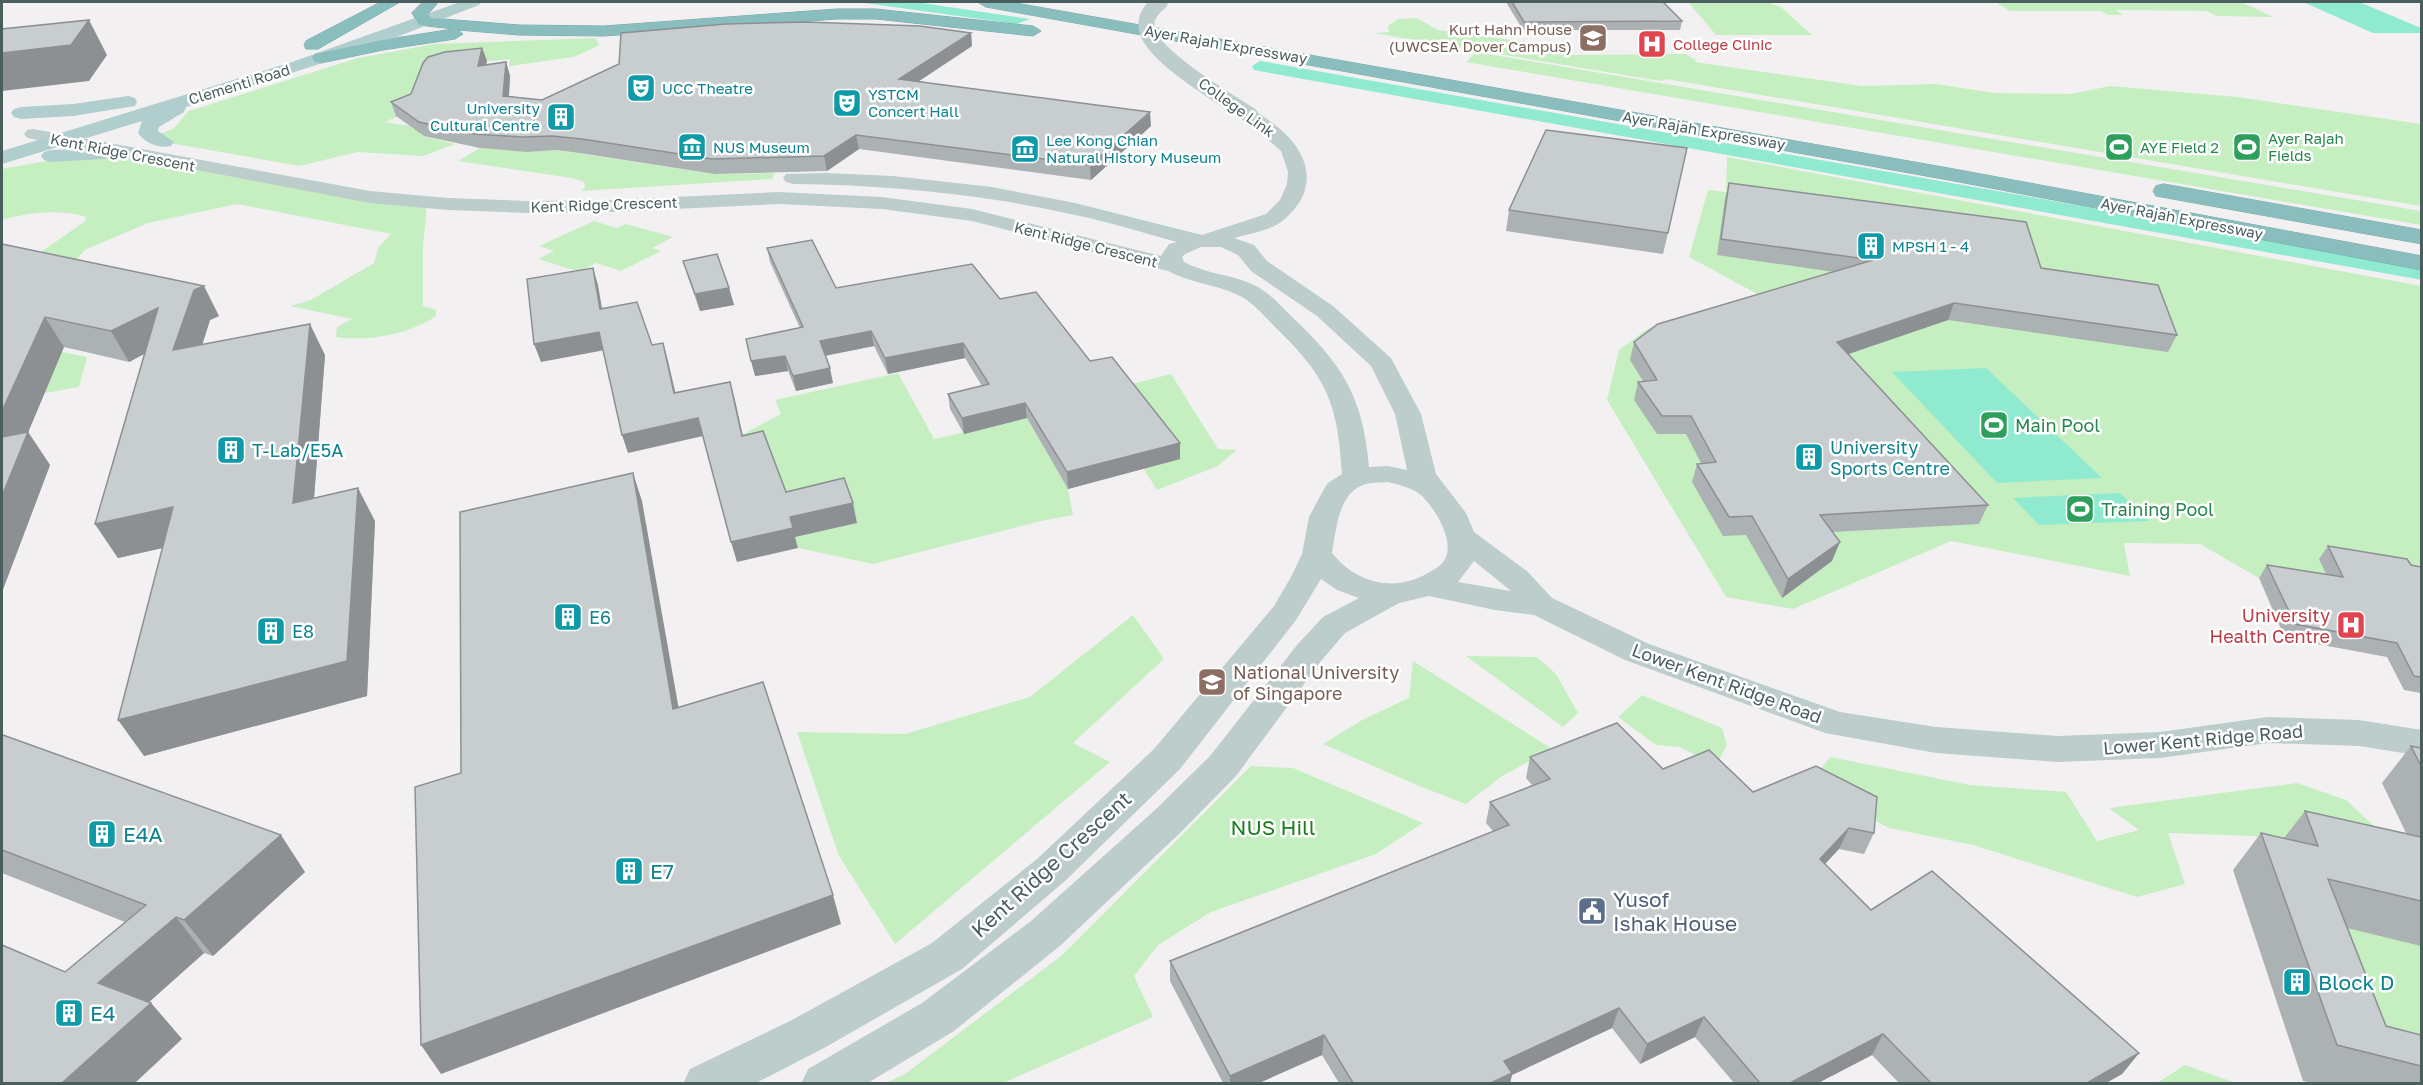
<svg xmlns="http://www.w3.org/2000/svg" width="2423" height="1085" viewBox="0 0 2423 1085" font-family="'Golos Text',sans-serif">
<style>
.green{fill:#c6efc1}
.water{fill:#8fead0}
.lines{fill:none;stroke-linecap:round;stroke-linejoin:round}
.canal{fill:#8fead0;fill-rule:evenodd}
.highway-casing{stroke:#75a8a9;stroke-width:1}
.street{fill:#bdcdcc;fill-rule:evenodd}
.primary{fill:#b1cece;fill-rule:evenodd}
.highway{fill:#8abdbe;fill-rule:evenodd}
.street-bridge{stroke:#bdcdcc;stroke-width:16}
.wall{fill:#acb1b3}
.shaded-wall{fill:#8c9092}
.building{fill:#c8ced0;stroke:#8c9092;stroke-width:1.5}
.labels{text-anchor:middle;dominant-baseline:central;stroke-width:5;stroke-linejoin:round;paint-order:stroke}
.far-education-label{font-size:15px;fill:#785e54;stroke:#fff;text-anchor:end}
.far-street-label{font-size:15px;fill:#495e5d;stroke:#fff}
.far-health-label{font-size:15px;fill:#be3a42;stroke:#fff;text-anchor:start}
.far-culture-label{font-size:15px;fill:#0d838f;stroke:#fff;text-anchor:start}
.far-leisure-label{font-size:15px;fill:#27864d;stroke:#fff;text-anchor:start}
.leisure-label{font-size:18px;fill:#27864d;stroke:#fff;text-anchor:start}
.culture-label{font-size:18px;fill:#0d838f;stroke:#fff;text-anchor:start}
.health-label{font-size:18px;fill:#be3a42;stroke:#fff;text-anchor:end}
.education-label{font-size:18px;fill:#785e54;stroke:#fff;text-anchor:start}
.street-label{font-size:18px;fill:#495e5d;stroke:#fff}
.near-park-label{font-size:21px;fill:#1a7e1a;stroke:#fff}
.near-culture-label{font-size:21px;fill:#0d838f;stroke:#fff;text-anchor:start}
.near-street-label{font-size:21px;fill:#495e5d;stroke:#fff}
.near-service-label{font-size:21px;fill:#4e5e75;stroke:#fff;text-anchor:start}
</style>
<rect width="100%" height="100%" fill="#f3f0f2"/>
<!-- green -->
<g class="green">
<path d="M1688 2H1767L1781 7 1812 35H1716Z"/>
<path d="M1995 2H2241L2273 17 2217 16 2206 11 2116 10 2123 15H2108L2101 11H2010Z"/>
<path d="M1417 18 1438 30 1525 42 1553 52 1574 55 1685 54 1696 60 1695 62 1862 86 1937 84 1994 93 2071 94 2110 86 2237 97 2421 124V206L1666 79 1661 81 1373 33 1389 32 1388 26 1398 19Z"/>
<path d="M595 38 600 45 574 57 509 66 510 59 450 65 416 108 385 122 410 126 424 136 455 144 423 156 358 152 299 166 164 142 155 136 173 129 189 111 358 58 434 44Z"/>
<path d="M1476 52 2421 211V225L1466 62Z"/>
<path d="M480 148 527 152 557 150 715 174 775 173 772 179 581 191 585 187 584 182 572 178 458 161Z"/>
<path d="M130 153 427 203 423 247V306L436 310V316C411 334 367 342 336 337L337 327 352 319 290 306 311 300 374 263 378 248 391 234 237 204 148 223 85 250 76 260 41 252 84 222 87 217C57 209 31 212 2 220V169L52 160Z"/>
<path d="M1727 157 2421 286V583L2320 559 2333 590 2259 578 2200 544 2124 543 2130 576 1951 541 1793 609 1726 597 1607 400 1619 350 1649 328 1759 295 1689 257 1708 190 1726 192Z"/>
<path d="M594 221 617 228 626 224 673 237 652 248 661 251 621 271 596 263 579 272 538 259 554 251 539 246Z"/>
<path d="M63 352 87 357 79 387 2 401 40 358Z"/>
<path d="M898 373 934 439 1027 418 1068 489 1073 515 1041 521 873 564 798 548 795 537 715 449 781 414 775 400Z"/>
<path d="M1171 374 1218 449 1237 450 1218 466 1157 490 1144 469 1180 458 1124 386Z"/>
<path d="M1133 615 1164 659 1073 743 1110 762 895 944 839 856 797 732 905 734 1030 697Z"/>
<path d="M1466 656 1537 657 1556 674 1578 713 1563 727Z"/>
<path d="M1413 661 1552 749 1502 776 1466 804 1419 786 1323 744 1362 720 1409 698Z"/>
<path d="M1642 695 1722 728 1727 745 1716 766 1680 747 1656 745 1618 717Z"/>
<path d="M1830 757 1970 785 2066 792 2097 841 2139 830 2109 808 2297 783 2346 800 2376 828 2387 864 2253 836 2168 833 2185 884 2137 897 1973 845 1889 828 1808 786Z"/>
<path d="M1251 766 1293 768 1423 823 1376 854 1211 912 1158 945 1134 976 1153 1017 1003 1083H886L905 1074 1061 956Z"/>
<path d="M2297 916 2421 945V1041L2336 1020Z"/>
<path d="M2185 1065 2236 1083H2157Z"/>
</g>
<!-- water -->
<g class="water">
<path d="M857 2H915L1030 19 1017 24Z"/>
<path d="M2303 2H2359L2421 28V33H2373Z"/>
<path d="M1986 368 2102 478 1997 483 1892 372Z"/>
<path d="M2120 493 2149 521 2039 525 2013 498Z"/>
</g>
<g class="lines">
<!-- canal -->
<path class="canal" d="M1260 61 2422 266V280L1254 70 1252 66Z"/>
<!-- highway casing -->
<g class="highway-casing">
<g id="highway">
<path d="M381 2H400L318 49H306L304 45 306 41Z"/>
<path d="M423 2H435L437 4 428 14 431 18 519 25 604 26 837 9H876L1033 26 1041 31 1033 36 876 19H837L604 36 519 35 458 30 463 34 455 39 383 50 321 63 315 62 312 58 315 54 383 40 453 29 419 25 412 13Z"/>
<path d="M978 2H1010L1954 169 2422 256V270L1954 181 986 7Z"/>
<path d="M2164 184 2422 230V244L2156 196 2153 191 2156 186Z"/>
</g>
</g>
<!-- street -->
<path class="street" d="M1251 111C1260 113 1267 119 1275 125 1308 150 1321 187 1286 218 1272 231 1251 233 1234 238L1254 245 1267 261 1333 306 1391 358 1421 414 1436 474 1466 513 1474 532 1528 572 1552 598 1649 644 1840 712 1936 727 2058 736 2160 732 2268 717 2359 720 2422 730V756L2359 746 2268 743 2160 758 2058 762 1936 753 1825 733 1625 660 1534 615 1495 610 1429 596 1399 603 1345 633 1321 661 1236 776 1181 832 1061 945 954 1031 866 1084H801L808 1069 922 1003 1031 921 1155 810 1210 756 1297 645 1323 617 1359 598 1337 590 1321 579 1296 620 1180 769 1065 881 962 969 824 1048 754 1084H683L690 1069 792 1020 932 943 1037 859 1154 749 1274 606 1291 577 1302 554 1309 517 1324 489 1328 483 1342 474C1338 404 1327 377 1276 328 1264 316 1253 302 1238 295 1215 284 1190 283 1168 271L972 221 882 209 779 204 612 212 527 213 448 210 370 203 33 139 27 138 24 134 27 130 33 129 370 191 448 198 527 201 612 200 779 192 882 197 972 209 1161 256 1169 244 1177 242C1143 233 1110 222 1075 215 982 194 888 185 793 184L786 182 783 178 786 174 826 173 893 176 992 187 1075 203 1202 235 1266 214 1280 200 1287 184 1288 172 1281 151 1242 116 1245 112ZM1201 247H1221L1238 255 1251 271 1317 316 1371 366 1395 414 1407 470 1388 466 1369 467C1363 397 1343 365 1292 317 1281 306 1269 292 1254 285 1231 274 1206 274 1184 262L1182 257 1185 254ZM1388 482C1400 485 1413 488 1422 496 1435 509 1455 540 1445 559 1441 566 1435 569 1428 573 1394 593 1356 583 1332 553 1336 531 1338 494 1363 485 1370 482 1381 483 1388 482ZM1474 561 1511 591 1458 582Z"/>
<!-- primary -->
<g class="primary">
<path d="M460 2H481L479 5 363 50 186 107 184 112 159 127 158 131 174 142 171 146C159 149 145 143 138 133L142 121 2 164V151L292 62Z"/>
<path d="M128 96 135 98 137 102 135 106 73 116 21 119 14 117 11 113 14 109 21 107 73 104Z"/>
<path d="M130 147 137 149 140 153 137 157 51 162 44 160 41 156 44 152 51 150Z"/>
</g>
<!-- highway -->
<use href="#highway" class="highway"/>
<!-- street-bridge -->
<path class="street-bridge" d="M1160 2C1151 9 1144 18 1147 30 1153 57 1227 100 1251 116"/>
</g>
<!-- wall -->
<g class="wall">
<path d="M1506 2H1663L1682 21 1680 30H1523Z"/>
<path d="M971 33 972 46 919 81 1151 126 1091 180 859 149 827 171 715 174 586 154 557 150 527 152 480 148 424 136 396 116 391 102 411 94 482 48 487 61 486 65 506 62 510 76 509 96 542 100Z"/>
<path d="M1729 183 2041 268 2177 335 2168 352 1948 320 1848 354 1988 505 1979 524 1833 532 1832 561 1782 598 1746 535 1723 536 1692 482 1697 464 1701 463 1686 434H1657L1634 400 1638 382 1643 381 1630 360 1634 342 1834 272 1717 255 1725 198Z"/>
<path d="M1509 210 1668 233 1663 254 1506 231Z"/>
<path d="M2 244 219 316 210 320 202 344 325 355 314 498 375 521 367 696 144 756 162 548 118 558 95 524 144 354 129 362 64 347 28 432 50 465 2 592Z"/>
<path d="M767 248 836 288 1000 299 1090 361 1180 459 1068 489 1027 418 964 434 950 409 948 394 982 386 965 358 888 374 874 346 825 356 833 383 796 391 788 371 755 376 800 328 770 262Z"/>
<path d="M683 261 729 288 734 305 700 311 688 277Z"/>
<path d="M2328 546 2421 567V693L2404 690 2387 657 2285 638 2259 578 2267 565 2326 574 2319 559Z"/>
<path d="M2 735 305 872 213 956 204 953 149 1002 151 1003 182 1039 65 972 125 922 2 873Z"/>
<path d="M2411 746 2421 748V946L2347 928 2386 1026 2421 1035V1083H2312L2303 1081 2233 870 2261 833 2284 838 2305 811 2406 833 2382 783Z"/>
<path d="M1530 757 1663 769 1753 792 1874 833 1864 854 1839 849 1825 864 1871 910 2139 1053 2122 1074 2106 1083H1899L1872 1055 1818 1083H1734L1695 1037 1640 1064 1612 1028 1512 1075 1510 1083H1339L1322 1055 1259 1083H1223L1170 981V961L1493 831 1486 823 1490 802 1532 785 1526 778Z"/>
</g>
<!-- shaded-wall -->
<g class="shaded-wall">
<path d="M89 20 107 55 89 81 2 91V53Z"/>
<path d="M971 33 972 46 901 93 899 79Z"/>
<path d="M482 48 487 61 482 80 478 66Z"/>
<path d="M506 62 510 76 508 110 503 96Z"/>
<path d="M1150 112 1151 126 1091 180 1090 165Z"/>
<path d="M856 135 859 149 827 171 824 156Z"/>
<path d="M593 268 598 285 605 326 600 309Z"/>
<path d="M204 286 219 316 210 320 191 381 173 350 194 290Z"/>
<path d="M729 288 734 305 700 311 695 294Z"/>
<path d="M1954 303 1948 320 1831 360 1837 342Z"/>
<path d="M158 308 174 338 129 362 111 331Z"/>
<path d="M45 317 64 347 11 473 2 459V411Z"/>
<path d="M310 324 325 355 311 537 293 503Z"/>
<path d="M871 331 874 346 823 356 820 341Z"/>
<path d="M599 332 605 350 541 362 534 344Z"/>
<path d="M663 343 668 361 680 412 674 393Z"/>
<path d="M963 343 965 358 888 374 885 358Z"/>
<path d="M785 356 788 371 755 376 751 361Z"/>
<path d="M830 368 833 383 796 391 793 376Z"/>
<path d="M730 382 735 400 747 455 742 436Z"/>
<path d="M1025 403 1027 418 964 434 962 418Z"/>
<path d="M698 418 703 436 628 453 622 435Z"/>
<path d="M28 432 50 465 2 592V496Z"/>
<path d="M1180 443V459L1068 489 1067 472Z"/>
<path d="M633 473 642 501 684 738 673 709Z"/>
<path d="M358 488 375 521 367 696 144 756 118 720Z"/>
<path d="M853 503 857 523 795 537 798 548 737 562 731 542 790 517Z"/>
<path d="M173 507 194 541 118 558 95 524Z"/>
<path d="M1840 542 1832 561 1782 598 1788 579Z"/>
<path d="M1849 828 1839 849 1810 880 1820 859Z"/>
<path d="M281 835 305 872 213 956 184 920Z"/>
<path d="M833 895 841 924 441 1074 421 1045Z"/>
<path d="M176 917 204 953 130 1019 98 983Z"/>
<path d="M151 1003 182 1039 135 1083H62Z"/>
<path d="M1619 1008 1612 1028 1512 1075 1510 1083H1491L1504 1061Z"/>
<path d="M1704 1017 1695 1037 1640 1064 1647 1044Z"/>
<path d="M1883 1034 1872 1055 1818 1083H1790Z"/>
<path d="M1324 1035 1322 1055 1259 1083H1230V1076Z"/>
<path d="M2139 1053 2122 1074 2106 1083H2087Z"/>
</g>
<!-- building -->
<g class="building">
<path d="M1512 2H1663L1682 21 1524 22Z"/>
<path d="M89 20 71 45 2 53V29Z"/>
<path d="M806 22 920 26 971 33 899 79 1150 112 1090 165 856 135 824 156 712 159 582 139 552 136 522 137 475 134 419 122 391 102 411 94 423 63 428 57 445 52 482 48 478 66 506 62 503 96 542 100 619 64 621 33 726 24Z"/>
<path d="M1546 130 1687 148 1668 233 1509 210Z"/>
<path d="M1729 183 2026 222 2041 268 2158 285 2177 335 1954 303 1837 342 1988 505 1820 515 1840 542 1788 579 1752 516 1729 517 1697 464 1716 462 1691 416H1662L1638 382 1657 380 1634 342 1658 324 1873 260 1721 239Z"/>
<path d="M812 240 836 288 972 264 1000 299 1036 292 1090 361 1112 357 1180 443 1067 472 1025 403 962 418 948 394 989 384 963 343 885 358 871 331 820 341 830 368 793 376 785 356 751 361 746 339 803 327 767 248Z"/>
<path d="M2 244 204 286 194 290 173 350 310 324 293 503 358 488 347 661 118 720 173 507 95 524 158 308 111 331 45 317 2 411Z"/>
<path d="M717 254 729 288 695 294 683 261Z"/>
<path d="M593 268 600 309 637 302 652 345 663 343 674 393 730 382 742 436 763 431 786 492 844 478 853 503 790 517 793 528 731 542 698 418 622 435 599 332 534 344 527 279Z"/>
<path d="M28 432 2 496V437Z"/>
<path d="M633 473 673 709 763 682 833 895 421 1045 415 787 461 773 460 512Z"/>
<path d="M2328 546 2407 559 2411 565 2421 567V677L2414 676 2397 643 2295 624 2267 565 2343 577Z"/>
<path d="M1617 723 1663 769 1709 750 1753 792 1816 766 1877 797 1874 833 1849 828 1820 859 1871 910 1932 871 2139 1053 2087 1083H1931L1883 1034 1790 1083H1760L1704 1017 1647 1044 1619 1008 1504 1061 1512 1073 1491 1083H1353L1324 1035 1230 1076 1170 961 1509 825 1490 802 1550 779 1530 757Z"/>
<path d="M2 735H3L281 835 184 920 176 917 98 983 151 1003 62 1083H2V945L65 972 146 905 2 850Z"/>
<path d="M2411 746 2421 748V766Z"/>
<path d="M2305 811 2421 837V901L2328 879 2386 1026 2421 1035V1066L2337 1045 2261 833 2318 846Z"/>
</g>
<!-- icons -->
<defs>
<g id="school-square" transform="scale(1.5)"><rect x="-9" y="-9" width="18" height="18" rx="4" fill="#8d6e63" stroke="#fff"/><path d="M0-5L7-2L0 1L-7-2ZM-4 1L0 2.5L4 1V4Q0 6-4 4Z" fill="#fff"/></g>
<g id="hospital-square" transform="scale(1.5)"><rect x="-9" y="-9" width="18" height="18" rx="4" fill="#e0444e" stroke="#fff"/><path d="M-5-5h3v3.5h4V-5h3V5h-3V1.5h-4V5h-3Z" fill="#fff"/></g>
<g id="theatre-square" transform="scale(1.5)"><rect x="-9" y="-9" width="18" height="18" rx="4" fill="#0f9aa8" stroke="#fff"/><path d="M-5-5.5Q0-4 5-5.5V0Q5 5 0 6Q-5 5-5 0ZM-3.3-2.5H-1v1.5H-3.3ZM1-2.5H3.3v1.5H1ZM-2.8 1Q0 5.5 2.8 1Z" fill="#fff"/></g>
<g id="building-square" transform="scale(1.5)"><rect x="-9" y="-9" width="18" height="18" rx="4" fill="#0f9aa8" stroke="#fff"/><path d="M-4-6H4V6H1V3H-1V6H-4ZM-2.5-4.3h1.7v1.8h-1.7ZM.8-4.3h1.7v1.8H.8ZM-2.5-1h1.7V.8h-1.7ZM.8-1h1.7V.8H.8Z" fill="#fff"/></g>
<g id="museum-square" transform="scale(1.5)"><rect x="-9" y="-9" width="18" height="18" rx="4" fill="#0f9aa8" stroke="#fff"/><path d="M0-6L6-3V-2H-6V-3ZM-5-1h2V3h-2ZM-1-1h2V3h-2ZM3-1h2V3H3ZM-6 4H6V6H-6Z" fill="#fff"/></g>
<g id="stadium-square" transform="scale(1.5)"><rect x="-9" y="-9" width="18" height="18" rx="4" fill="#2e9e5b" stroke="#fff"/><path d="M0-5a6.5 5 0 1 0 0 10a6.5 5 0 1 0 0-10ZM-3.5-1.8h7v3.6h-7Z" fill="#fff"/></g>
<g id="university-square" transform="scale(1.5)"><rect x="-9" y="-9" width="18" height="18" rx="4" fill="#8d6e63" stroke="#fff"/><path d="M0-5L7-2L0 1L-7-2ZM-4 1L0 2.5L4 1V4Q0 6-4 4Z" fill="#fff"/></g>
<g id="civic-square" transform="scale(1.5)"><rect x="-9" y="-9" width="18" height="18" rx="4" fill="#5c6f8a" stroke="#fff"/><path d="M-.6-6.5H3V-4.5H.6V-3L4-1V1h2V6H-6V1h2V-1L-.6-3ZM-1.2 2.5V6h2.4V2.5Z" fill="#fff"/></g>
</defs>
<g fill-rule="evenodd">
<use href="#school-square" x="1593" y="38"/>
<use href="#hospital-square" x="1652" y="44"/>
<use href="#theatre-square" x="641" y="88"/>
<use href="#theatre-square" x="847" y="103"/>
<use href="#building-square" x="561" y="117"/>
<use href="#museum-square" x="692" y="147"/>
<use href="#stadium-square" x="2119" y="147"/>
<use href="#stadium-square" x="2247" y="147"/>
<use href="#museum-square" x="1025" y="149"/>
<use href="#building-square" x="1871" y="246"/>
<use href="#stadium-square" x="1994" y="425"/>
<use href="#building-square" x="231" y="450"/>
<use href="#building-square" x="1809" y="457"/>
<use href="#stadium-square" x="2080" y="509"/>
<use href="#building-square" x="568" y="617"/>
<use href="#hospital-square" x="2351" y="625"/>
<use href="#building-square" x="271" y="631"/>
<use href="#university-square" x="1212" y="682"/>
<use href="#building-square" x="102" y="834"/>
<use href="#building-square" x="629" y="871"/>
<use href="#civic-square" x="1592" y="911"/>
<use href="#building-square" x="2297" y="982"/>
<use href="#building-square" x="69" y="1013"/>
</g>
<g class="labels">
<!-- far-education labels -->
<g class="far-education-label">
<text x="1572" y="29">Kurt Hahn House<tspan x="1572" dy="17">(UWCSEA Dover Campus)</tspan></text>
</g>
<!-- far-street labels -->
<g class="far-street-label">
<text transform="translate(1226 44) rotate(10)">Ayer Rajah Expressway</text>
<text transform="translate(239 84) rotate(-17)">Clementi Road</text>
<text transform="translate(1237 107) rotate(36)">College Link</text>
<text transform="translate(1704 130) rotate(10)">Ayer Rajah Expressway</text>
<text transform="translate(123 152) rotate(11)">Kent Ridge Crescent</text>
<text transform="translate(604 204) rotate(-2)">Kent Ridge Crescent</text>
<text transform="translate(2182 218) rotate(11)">Ayer Rajah Expressway</text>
<text transform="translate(1086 244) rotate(14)">Kent Ridge Crescent</text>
</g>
<!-- far-health labels -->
<g class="far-health-label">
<text x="1673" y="44">College Clinic</text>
</g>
<!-- far-culture labels -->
<g class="far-culture-label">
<text x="662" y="88">UCC Theatre</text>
<text x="868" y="94">YSTCM<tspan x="868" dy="17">Concert Hall</tspan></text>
<text x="540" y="108" text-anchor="end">University<tspan x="540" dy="17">Cultural Centre</tspan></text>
<text x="1046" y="140">Lee Kong Chian<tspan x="1046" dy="17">Natural History Museum</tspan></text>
<text x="713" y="147">NUS Museum</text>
<text x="1892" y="246">MPSH 1 - 4</text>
</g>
<!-- far-leisure labels -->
<g class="far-leisure-label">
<text x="2268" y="138">Ayer Rajah<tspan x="2268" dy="17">Fields</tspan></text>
<text x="2140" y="147">AYE Field 2</text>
</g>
<!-- leisure labels -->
<g class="leisure-label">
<text x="2015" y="425">Main Pool</text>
<text x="2101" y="509">Training Pool</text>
</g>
<!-- culture labels -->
<g class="culture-label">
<text x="1830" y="447">University<tspan x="1830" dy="21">Sports Centre</tspan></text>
<text x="252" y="450">T-Lab/E5A</text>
<text x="589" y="617">E6</text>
<text x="292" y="631">E8</text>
</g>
<!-- health labels -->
<g class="health-label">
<text x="2330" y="615">University<tspan x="2330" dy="21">Health Centre</tspan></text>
</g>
<!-- education labels -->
<g class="education-label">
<text x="1233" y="672">National University<tspan x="1233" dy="21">of Singapore</tspan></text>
</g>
<!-- street labels -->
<g class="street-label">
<text transform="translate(1727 683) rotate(20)">Lower Kent Ridge Road</text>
<text transform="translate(2203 739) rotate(-5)">Lower Kent Ridge Road</text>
</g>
<!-- near-park labels -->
<g class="near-park-label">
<text x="1273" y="827">NUS Hill</text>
</g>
<!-- near-culture labels -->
<g class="near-culture-label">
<text x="123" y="834">E4A</text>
<text x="650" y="871">E7</text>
<text x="2318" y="982">Block D</text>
<text x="90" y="1013">E4</text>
</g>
<!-- near-street labels -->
<g class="near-street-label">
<text transform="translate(1051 864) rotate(-42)">Kent Ridge Crescent</text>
</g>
<!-- near-service labels -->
<g class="near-service-label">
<text x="1613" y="899">Yusof<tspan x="1613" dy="24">Ishak House</tspan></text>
</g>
</g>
<!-- border -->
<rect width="2423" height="1085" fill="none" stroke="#495e5d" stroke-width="6"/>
</svg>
